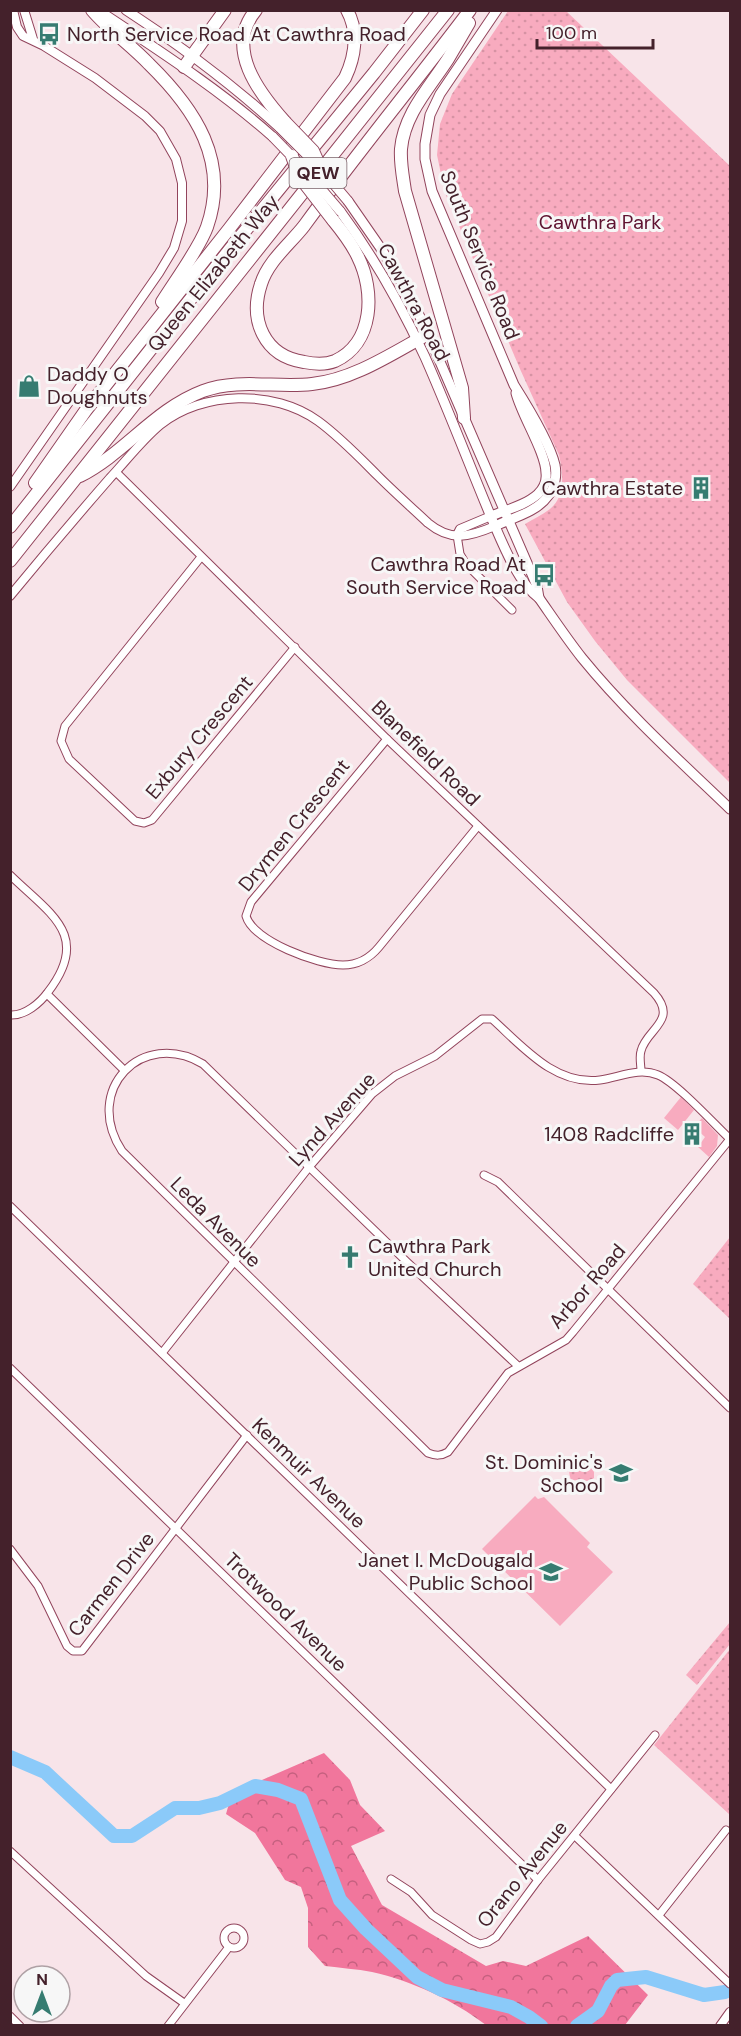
<svg xmlns="http://www.w3.org/2000/svg" width="741" height="2036" viewBox="0 0 741 2036" font-family="'DM Sans',sans-serif">
<style>
.green{fill:#f8abbf}
.forest{fill:url(#forest-crowns)}
.park{fill:url(#park-dots)}
.lines{fill:none;stroke-linecap:round;stroke-linejoin:round}
.river{stroke:#8bcaf9;stroke-width:14}
.minor-casing{stroke:#92445c;stroke-width:9}
.tertiary-casing{stroke:#92445c;stroke-width:10}
.secondary-casing{stroke:#92445c;stroke-width:11}
.motorway-casing{stroke:#92445c;stroke-width:14}
.minor{stroke:#fff;stroke-width:7}
.tertiary{stroke:#fff;stroke-width:8}
.secondary{stroke:#fff;stroke-width:9}
.motorway{stroke:#fff;stroke-width:12}
.secondary-bridge-casing{stroke:#92445c;stroke-width:11;stroke-linecap:butt}
.motorway-bridge-casing{stroke:#92445c;stroke-width:14;stroke-linecap:butt}
.secondary-bridge{stroke:#fff;stroke-width:9}
.motorway-bridge{stroke:#fff;stroke-width:12}
.labels{text-anchor:middle;dominant-baseline:central;stroke-width:6;stroke-linejoin:round;paint-order:stroke}
.shield{fill:#f7f7f7;stroke:#7a6168;stroke-width:1.5}
.shield-label{font-size:18px;font-weight:bold;fill:#44212b}
.poi-label{font-size:20px;fill:#44212b;stroke:#f7f7f7;text-anchor:end}
.park-label{font-size:20px;fill:#5f1331;stroke:#f7f7f7}
.street-label{font-size:20px;fill:#44212b;stroke:#f7f7f7}
</style>
<defs>
<pattern id="forest-crowns" width="20" height="18" patternUnits="userSpaceOnUse" patternTransform="scale(1.5)"><rect width="20" height="18" fill="#f1769c"/><path d="M2 6a3 3 0 1 1 6 0M12 15a3 3 0 1 1 6 0" fill="none" stroke="#c5607f"/></pattern>
<pattern id="park-dots" width="8" height="8" patternUnits="userSpaceOnUse" patternTransform="scale(1.5)"><rect width="8" height="8" fill="#f8abbf"/><path d="M2 2h.1M6 6h.1" fill="none" stroke="#d693a4" stroke-width="1.8" stroke-linecap="round"/></pattern>
</defs>
<rect width="100%" height="100%" fill="#f8e4e9"/>
<!-- green -->
<g class="green">
<path d="M681 1097 694 1110 678 1130 664 1118Z"/>
<path d="M702 1118 718 1135 717 1146 709 1157 698 1147 705 1137 694 1127Z"/>
<path d="M535 1496 538 1499 544 1497 590 1543 587 1547 613 1572 560 1626 482 1549Z"/>
</g>
<!-- forest -->
<path class="forest" d="M324 1753 350 1780 360 1805 385 1831 351 1846 382 1905 486 1966 503 1961 526 1966 588 1936 648 1995 625 2025H486C453 2000 412 1981 372 1972 357 1969 340 1968 325 1966L308 1947V1908L301 1887 285 1880 255 1833 226 1814 232 1793Z"/>
<!-- park -->
<g class="park">
<path d="M508 11H566L730 166V783L627 680 595 641 567 602 525 524C533 519 542 515 550 509 566 496 563 473 559 455L520 369 445 193 437 155 440 124 452 94Z"/>
<path d="M730 1237V1319L693 1284Z"/>
<path d="M581 1457H583L594 1472V1478L589 1481 571 1480C567 1468 569 1461 581 1457Z"/>
<path d="M730 1622V1644L697 1685 686 1675Z"/>
<path d="M730 1649V1815L654 1745Z"/>
</g>
<g class="lines">
<!-- river -->
<g class="river">
<path d="M10 1757 45 1772 114 1836H132L175 1808H199L220 1803 255 1786 278 1790 301 1799 340 1900 366 1929 417 1977 442 1990 511 2007 529 2017 541 2026"/>
<path d="M577 2026 598 2011 611 1986 617 1980 646 1977 704 1995 725 1992"/>
</g>
<!-- minor casing -->
<g class="minor-casing">
<g id="minor">
<path d="M116 472 387 739 654 993C679 1021 646 1029 641 1051 639 1057 641 1065 641 1071"/>
<path d="M457 535 460 554 466 564 512 610"/>
<path d="M201 557 65 726 61 741 69 759 135 821 144 823 152 820 295 647"/>
<path d="M387 739 251 902 246 916C253 941 318 965 343 965 357 965 370 958 379 947L478 826"/>
<path d="M10 875C50 914 92 935 48 992 40 1003 25 1016 10 1015"/>
<path d="M47 994 124 1070"/>
<path d="M484 1175 498 1182 730 1408"/>
<path d="M10 1206 611 1789"/>
<path d="M162 1353 310 1166 372 1094 395 1076 435 1056 482 1019H492C522 1046 555 1086 600 1080 620 1077 639 1067 658 1075 677 1083 714 1124 730 1139"/>
<path d="M518 1366 407 1262 203 1064C142 1028 82 1090 122 1151L428 1453C436 1456 441 1456 448 1452L508 1373 566 1340 573 1332 730 1139"/>
<path d="M10 1368 538 1880"/>
<path d="M10 1549 38 1586 67 1646 73 1651H82L247 1435"/>
<path d="M575 1836 730 1984"/>
<path d="M10 1851 146 1976 184 2003"/>
<path d="M391 1879 411 1892 432 1915 471 1940 480 1944 488 1942 496 1937 538 1880 655 1735"/>
<path d="M659 1915 726 1830"/>
<circle cx="234" cy="1938" r="10"/>
<path d="M10 2016 20 2026"/>
<path d="M168 2026 229 1947"/>
</g>
</g>
<!-- tertiary casing -->
<g class="tertiary-casing">
<g id="tertiary">
<path d="M24 10 33 39"/>
<path d="M10 487 159 273 174 248 182 221V183L176 159 160 131 145 116 95 78 44 46 23 36 17 27 13 10"/>
<path d="M457 535 460 529 491 516"/>
<path d="M10 596C43 556 76 517 110 478 126 461 142 440 160 425 202 391 274 389 318 421 340 437 359 457 378 476 394 492 411 507 428 523 451 542 469 537 495 526"/>
<path d="M720 2026 730 2012"/>
</g>
</g>
<!-- secondary casing -->
<g class="secondary-casing">
<g id="secondary">
<path d="M98 10C158 50 219 89 273 137"/>
<path d="M126 10C181 46 232 84 280 128"/>
<path d="M348 201 382 250 411 298 428 334 537 586 539 598"/>
<path d="M340 211C374 257 401 305 425 357 448 409 469 464 491 517 502 542 517 582 539 598 553 618 567 639 582 658 626 712 680 761 730 809"/>
<path d="M491 516C506 510 526 505 538 494 544 488 547 481 546 473 546 453 522 416 516 393"/>
<path d="M495 526C512 518 537 512 548 496 555 488 557 475 555 465 550 444 526 404 514 385L432 191 425 159V144L430 115 440 94 497 10"/>
</g>
</g>
<!-- motorway casing -->
<g class="motorway-casing">
<g id="motorway">
<path d="M92 10C109 30 131 45 149 64 195 109 230 161 207 227 199 249 175 281 162 302"/>
<path d="M256 10C224 48 259 93 285 122"/>
<path d="M184 67 225 10"/>
<path d="M333 220C342 231 352 244 358 257 375 291 374 343 335 361 325 365 314 364 304 362 264 356 249 320 261 284 268 261 290 244 304 226 357 153 415 83 470 10"/>
<path d="M464 418 462 388 405 191C403 177 400 163 401 149 404 114 430 87 448 59 455 47 462 35 469 23"/>
<path d="M80 476C125 453 155 409 203 391 238 378 276 388 312 384 353 380 393 353 428 334"/>
<path d="M35 483 86 410 229 229 345 78C355 57 359 32 347 10"/>
<path d="M10 527 231 248 374 73 423 10"/>
<path d="M10 561 448 10"/>
</g>
</g>
<!-- minor -->
<use href="#minor" class="minor"/>
<!-- tertiary -->
<use href="#tertiary" class="tertiary"/>
<!-- secondary -->
<use href="#secondary" class="secondary"/>
<!-- motorway -->
<use href="#motorway" class="motorway"/>
<!-- secondary-bridge casing -->
<g class="secondary-bridge-casing">
<g id="secondary-bridge">
<path d="M280 128 321 169 348 201"/>
<path d="M273 137 305 170 340 211"/>
</g>
</g>
<!-- motorway-bridge casing -->
<g class="motorway-bridge-casing">
<g id="motorway-bridge">
<path d="M285 122 313 151 321 169"/>
<path d="M292 156 299 176 333 220"/>
</g>
</g>
<!-- secondary-bridge -->
<use href="#secondary-bridge" class="secondary-bridge"/>
<!-- motorway-bridge -->
<use href="#motorway-bridge" class="motorway-bridge"/>
</g>
<!-- icons -->
<defs>
<g id="bus-bare" transform="scale(1.8)"><path d="M-5-6H5V4H4V6H2V4H-2V6H-4V4H-5ZM-3.5-4V0h7V-4ZM-3.5 1.2v1.5H-2V1.2ZM2 1.2v1.5H3.5V1.2Z" fill="#367c71" stroke="#f7f7f7" stroke-width="2.5" paint-order="stroke"/></g>
<g id="shop-bare" transform="scale(1.8)"><path d="M-5-2.5h2.3a2.7 3.5 0 0 1 5.4 0H5L5.5 6h-11ZM-1.5-2.5h3a1.5 2.3 0 0 0-3 0Z" fill="#367c71" stroke="#f7f7f7" stroke-width="2.5" paint-order="stroke"/></g>
<g id="building-bare" transform="scale(1.8)"><path d="M-4-6H4V6H1V3H-1V6H-4ZM-2.5-4.3h1.7v1.8h-1.7ZM.8-4.3h1.7v1.8H.8ZM-2.5-1h1.7V.8h-1.7ZM.8-1h1.7V.8H.8Z" fill="#367c71" stroke="#f7f7f7" stroke-width="2.5" paint-order="stroke"/></g>
<g id="church-bare" transform="scale(1.8)"><path d="M-1.2-6h2.4v3.5h3.3v2.4h-3.3V6h-2.4V-.1h-3.3v-2.4h3.3Z" fill="#367c71" stroke="#f7f7f7" stroke-width="2.5" paint-order="stroke"/></g>
<g id="school-bare" transform="scale(1.8)"><path d="M0-5L7-2L0 1L-7-2ZM-4 1L0 2.5L4 1V4Q0 6-4 4Z" fill="#367c71" stroke="#f7f7f7" stroke-width="2.5" paint-order="stroke"/></g>
</defs>
<g fill-rule="evenodd">
<use href="#bus-bare" x="49" y="34"/>
<use href="#shop-bare" x="29" y="386"/>
<use href="#building-bare" x="701" y="488"/>
<use href="#bus-bare" x="544" y="575"/>
<use href="#building-bare" x="692" y="1134"/>
<use href="#church-bare" x="350" y="1257"/>
<use href="#school-bare" x="621" y="1473"/>
<use href="#school-bare" x="551" y="1572"/>
</g>
<g class="labels">
<!-- shield labels -->
<rect class="shield" x="289.5" y="158" width="57" height="30" rx="4.5"/>
<g class="shield-label">
<text x="318" y="173">QEW</text>
</g>
<!-- poi labels -->
<g class="poi-label">
<text x="67" y="34" text-anchor="start">North Service Road At Cawthra Road</text>
<text x="47" y="374" text-anchor="start">Daddy O<tspan x="47" dy="23">Doughnuts</tspan></text>
<text x="683" y="488">Cawthra Estate</text>
<text x="526" y="564">Cawthra Road At<tspan x="526" dy="23">South Service Road</tspan></text>
<text x="674" y="1134">1408 Radcliffe</text>
<text x="368" y="1246" text-anchor="start">Cawthra Park<tspan x="368" dy="23">United Church</tspan></text>
<text x="603" y="1462">St. Dominic's<tspan x="603" dy="23">School</tspan></text>
<text x="533" y="1560">Janet I. McDougald<tspan x="533" dy="23">Public School</tspan></text>
</g>
<!-- park labels -->
<g class="park-label">
<text x="600" y="222">Cawthra Park</text>
</g>
<!-- street labels -->
<g class="street-label">
<text transform="translate(480 255) rotate(68)">South Service Road</text>
<text transform="translate(213 273) rotate(-51)">Queen Elizabeth Way</text>
<text transform="translate(414 302) rotate(62)">Cawthra Road</text>
<text transform="translate(199 737) rotate(-50)">Exbury Crescent</text>
<text transform="translate(426 753) rotate(44)">Blanefield Road</text>
<text transform="translate(294 825) rotate(-51)">Drymen Crescent</text>
<text transform="translate(332 1119) rotate(-48)">Lynd Avenue</text>
<text transform="translate(216 1222) rotate(45)">Leda Avenue</text>
<text transform="translate(587 1286) rotate(-49)">Arbor Road</text>
<text transform="translate(309 1473) rotate(44)">Kenmuir Avenue</text>
<text transform="translate(111 1584) rotate(-52)">Carmen Drive</text>
<text transform="translate(286 1612) rotate(44)">Trotwood Avenue</text>
<text transform="translate(522 1874) rotate(-51)">Orano Avenue</text>
</g>
</g>
<!-- border -->
<rect width="741" height="2036" fill="none" stroke="#44212b" stroke-width="24"/>
<!-- north arrow -->
<g transform="translate(42 1994)"><circle r="28" fill="#f7f7f7" stroke="#afa1a5" stroke-width="1.5"/>
<path d="M0-4.5L10 22L0 15L-10 22Z" fill="#367c71"/>
<text y="-9" font-size="16" font-weight="bold" text-anchor="middle" fill="#44212b">N</text>
</g>
<!-- scale -->
<path d="M537 39v9h116v-9" fill="none" stroke="#44212b" stroke-width="3"/>
<text x="546" y="39" font-size="18" fill="#44212b" stroke="#f7f7f7" stroke-width="4.5" paint-order="stroke">100 m</text>
</svg>
